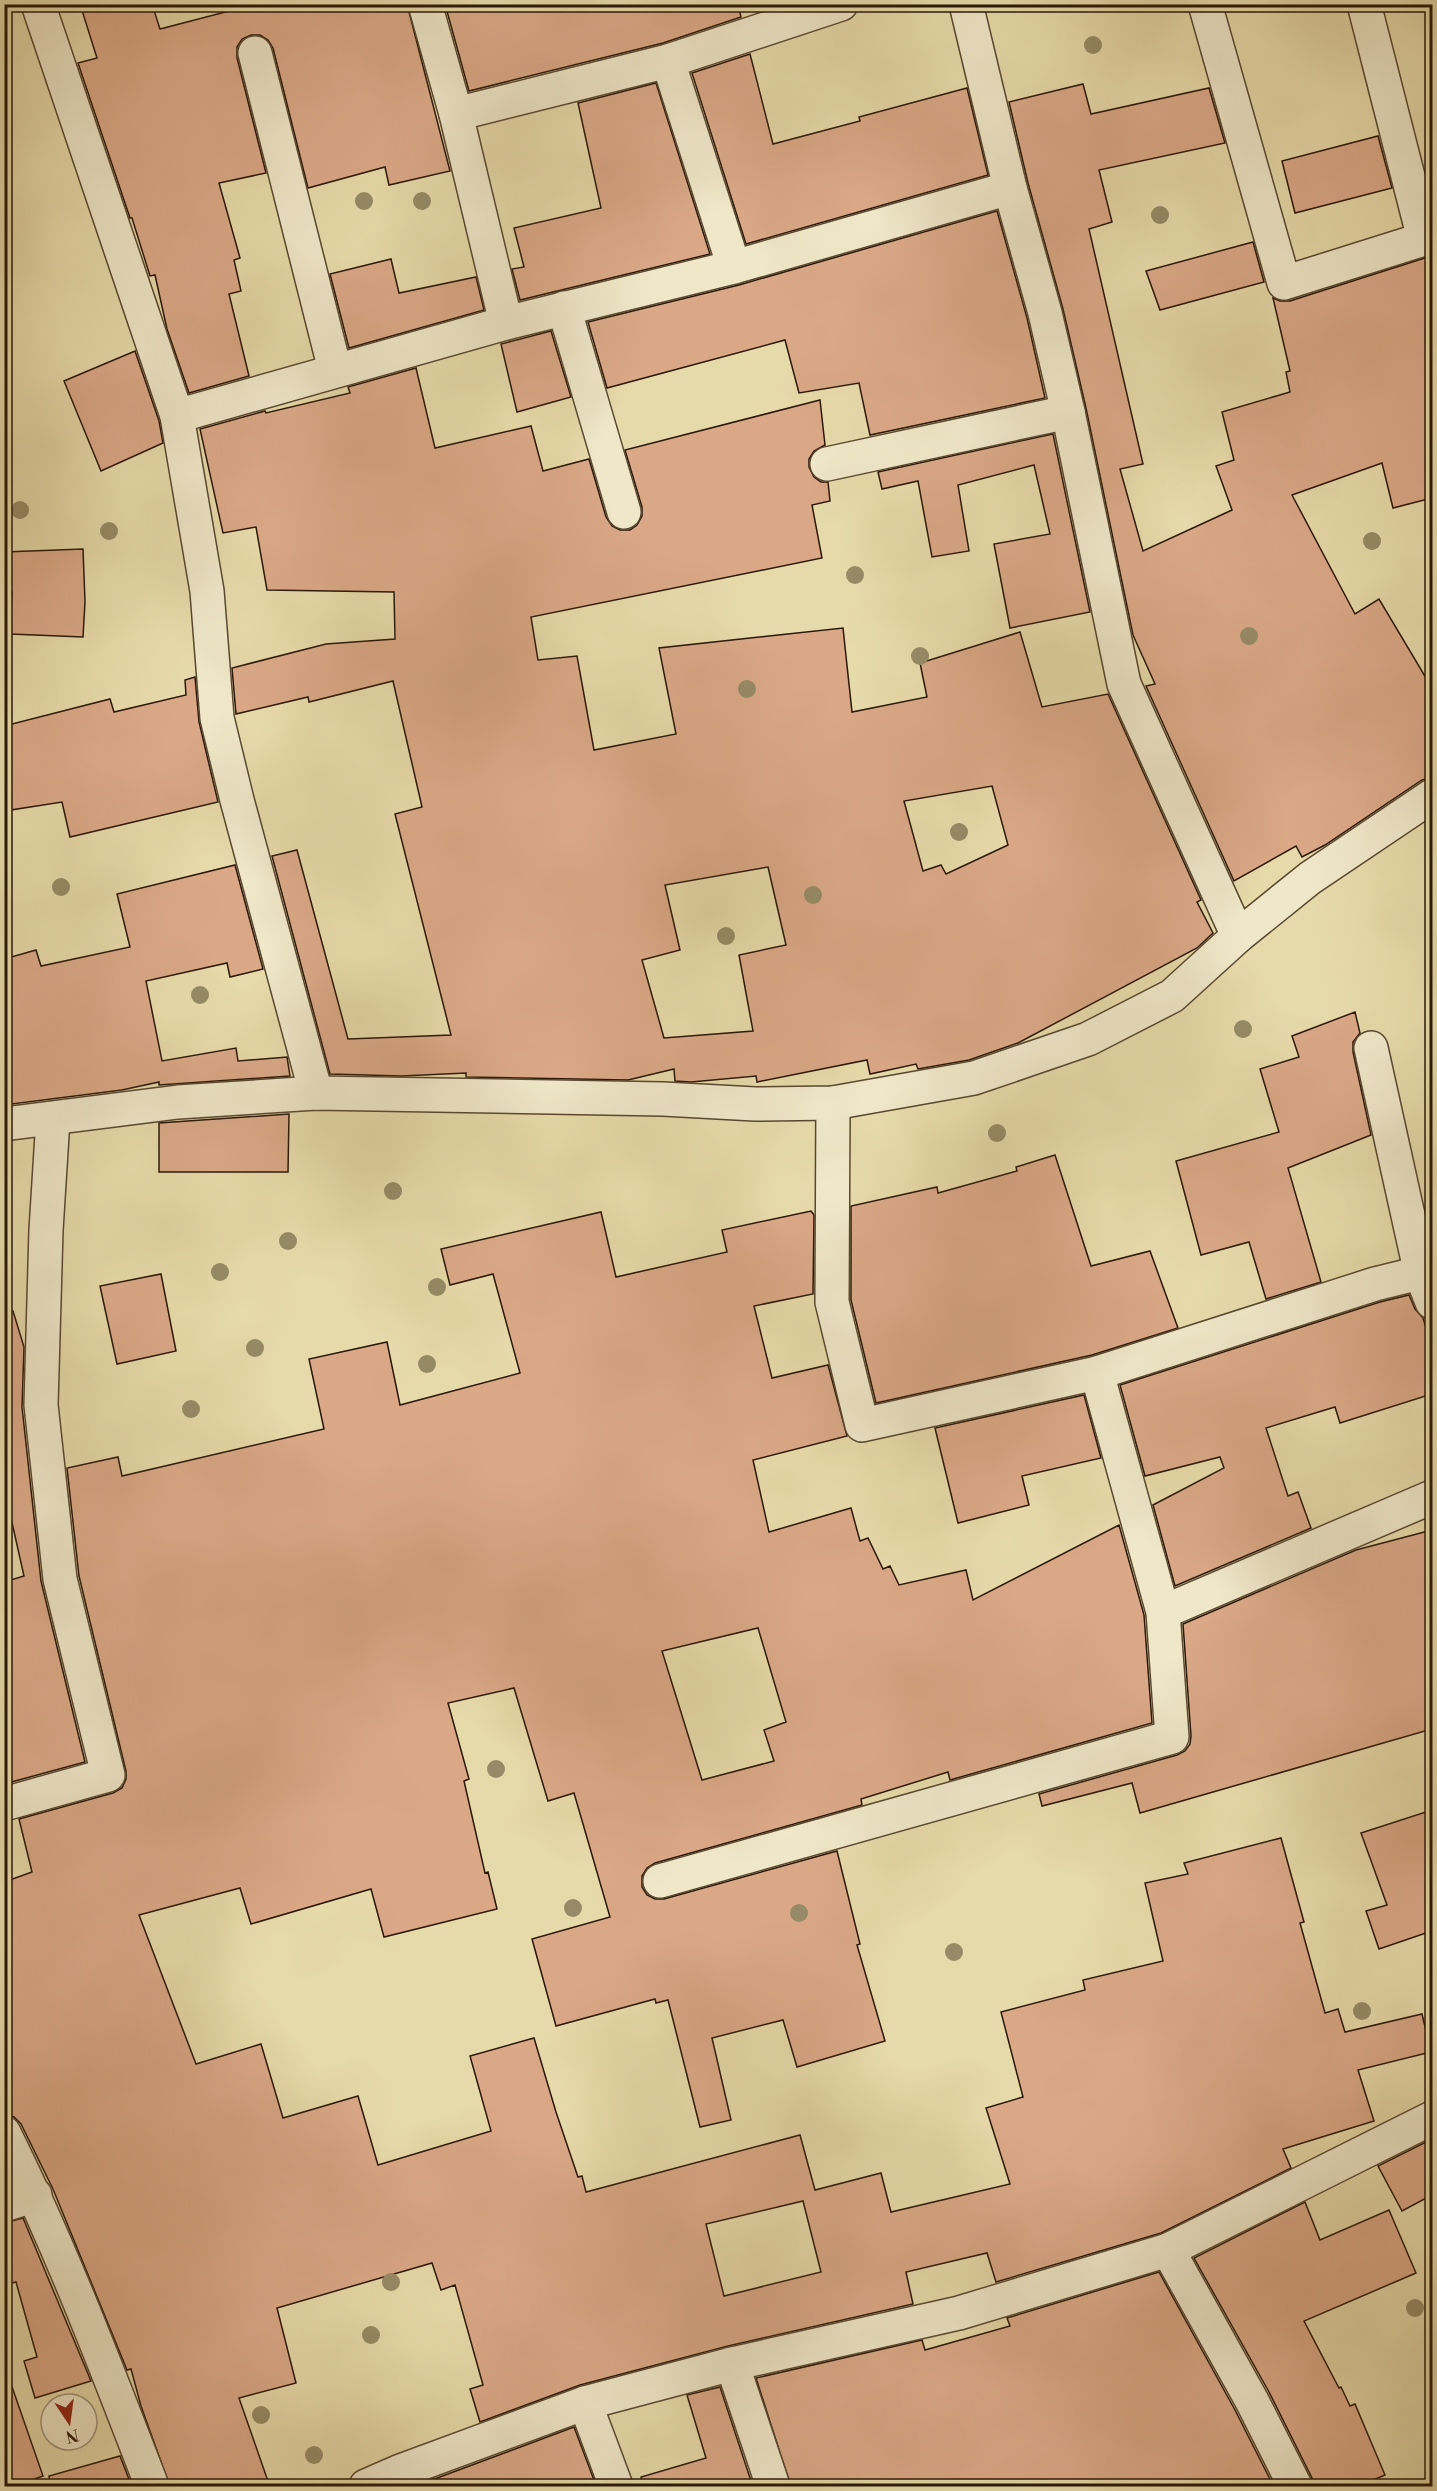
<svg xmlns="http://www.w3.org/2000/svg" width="1437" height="2491" viewBox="0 0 1437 2491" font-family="'Libre Bodoni',serif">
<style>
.building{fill:#daa887;stroke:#2a1807;stroke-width:1.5;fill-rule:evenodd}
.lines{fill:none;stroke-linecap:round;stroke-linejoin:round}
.minor-casing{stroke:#594830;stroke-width:36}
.minor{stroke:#efe7c8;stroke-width:33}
.tree{fill:#968b66}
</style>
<rect width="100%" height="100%" fill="#e7daaa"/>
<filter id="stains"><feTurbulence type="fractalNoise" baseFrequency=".00333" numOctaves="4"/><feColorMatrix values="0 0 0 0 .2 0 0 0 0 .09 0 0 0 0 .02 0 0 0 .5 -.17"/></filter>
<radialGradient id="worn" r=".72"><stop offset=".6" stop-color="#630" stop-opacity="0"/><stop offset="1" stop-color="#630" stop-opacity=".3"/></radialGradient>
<!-- building -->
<g class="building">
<path d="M80 4H152L160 29 256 4H407L450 171 389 185 385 167 308 188 273 48 268 40 260 35H251L242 39 237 47V58L266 173 219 183 240 258 234 260 241 291 229 294 249 376 189 393 167 329 155 275 150 276 132 218H130L78 63 97 58Z"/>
<path d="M445 4H738L741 17 663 43 469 91Z"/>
<path d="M750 54 773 144 860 121 859 117 967 88 988 175 746 244 692 73Z"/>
<path d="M656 83 710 254 520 300 512 269 524 267 514 228 601 208 578 103Z"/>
<path d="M1083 84 1091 114 1209 88 1225 143 1099 170 1112 222 1089 229 1143 464 1120 469 1143 551 1232 510 1216 466 1234 460 1222 412 1290 392 1286 372 1290 371 1273 298 1280 301H1290L1428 257 1432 275V498L1393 508 1382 463 1292 495 1355 614 1379 599 1432 688V778L1422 780 1325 845 1302 857 1296 846 1234 881 1146 686 1155 684 1133 635 1086 408 1063 309 1028 183 1009 102Z"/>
<path d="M1378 136 1392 188 1295 213 1282 161Z"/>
<path d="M997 211 1027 318 1045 398 870 435 859 383 799 393 785 340 607 388 588 322 739 285Z"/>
<path d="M1253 242 1264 282 1160 310 1146 271Z"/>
<path d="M391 259 399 293 476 277 484 310 349 348 330 274Z"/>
<path d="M551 331 571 397 517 412 501 344Z"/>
<path d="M135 351 159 421 163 443 101 471 64 381Z"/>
<path d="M416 368 435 448 531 426 543 471 589 459 606 517 612 526 620 530H630L637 525 642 516V507L625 450 820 400 825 445 814 451 809 459V467L814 477 821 482H828L830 501 812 505 822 558 531 617 538 660 577 656 594 750 676 734 659 648 843 628 852 712 927 697 920 663 1020 632 1042 707 1108 694 1201 900 1197 902 1213 933 1197 948 1018 1043 969 1060 918 1069 916 1064 870 1074 867 1060 757 1082 756 1076 691 1082 675 1081 674 1069 628 1080 466 1077V1073L401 1076 330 1074 272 856 297 850 348 1039 451 1035 395 814 422 807 393 681 309 702 308 697 236 714 232 668 326 644 395 639 394 592 267 590 256 527 223 533 200 429 265 411 266 413 350 393 348 387ZM992 786 1008 845 946 874 941 865 923 871 904 801ZM768 867 786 945 739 955 753 1031 664 1038 642 960 680 950 665 885Z"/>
<path d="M1053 434 1090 612 1010 628 994 544 1050 534 1034 465 958 485 969 551 932 557 918 481 882 489 878 472Z"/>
<path d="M83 549 85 602 83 637 10 634 12 592 4 593V552Z"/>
<path d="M195 677 199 722 218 802 70 837 62 802 4 811V726L110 699 114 712 186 695 185 680Z"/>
<path d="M235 865 263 969 230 977 227 963 146 981 162 1061 236 1048 238 1061 287 1057 290 1076 159 1085V1082L122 1090 4 1105V959L36 950 41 966 130 947 117 894Z"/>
<path d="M1355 1012 1360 1033 1353 1042V1052L1371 1135 1288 1168 1321 1282 1266 1299 1249 1242 1201 1255 1176 1161 1279 1132 1260 1069 1299 1057 1292 1036Z"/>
<path d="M289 1114 288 1172H159V1123Z"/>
<path d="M1055 1155 1091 1266 1150 1251 1178 1328 1092 1355 876 1403 851 1300V1206L937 1187 938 1193 1017 1171 1016 1167Z"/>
<path d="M811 1211 814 1215 813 1294 754 1306 772 1378 828 1365 847 1436 753 1460 769 1532 851 1508 860 1541 868 1538 883 1569 890 1566 899 1585 966 1570 973 1600 1119 1525 1144 1615 1152 1723 950 1780 948 1772 861 1799 862 1805 655 1863 647 1868 642 1876V1887L647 1895 655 1899H664L837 1851 860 1944 857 1945 885 2041 797 2067 783 2020 712 2038 731 2120 700 2127 668 2000 656 2003 655 1999 556 2026 532 1939 610 1917 574 1793 548 1801 514 1688 448 1703 469 1779 464 1781 485 1873 488 1872 497 1909 384 1937 371 1889 251 1924 240 1888 139 1915 196 2064 261 2044 283 2118 358 2096 378 2165 491 2131 470 2056 534 2038 556 2112 578 2177 582 2176 586 2192 800 2135 815 2190 881 2173 891 2212 1010 2184 986 2108 1023 2097 1001 2012 1085 1990 1083 1980 1163 1961 1145 1883 1188 1874 1184 1863 1281 1838 1304 1922 1300 1923 1325 2013 1338 2009 1345 2032 1422 2014 1431 2052 1358 2070 1374 2121 1283 2149 1291 2168 1161 2233 996 2282 987 2253 906 2272 913 2304 728 2346 580 2385 480 2422 470 2389 483 2385 455 2285 441 2290 432 2263 277 2308 296 2383 239 2398 270 2487H170L141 2406 131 2369 127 2370 53 2189 21 2124 14 2117 4 2114V1882L32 1872 19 1819 113 1793 122 1788 126 1779V1771L79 1576 67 1468 118 1457 122 1476 324 1429 309 1359 387 1342 400 1405 520 1373 493 1274 450 1285 441 1249 601 1212 616 1277 727 1252 722 1230ZM758 1628 786 1722 764 1730 774 1761 702 1780 662 1651ZM803 2201 821 2272 724 2296 706 2224Z"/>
<path d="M161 1274 176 1351 117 1364 100 1286Z"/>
<path d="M1409 1295 1415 1309 1423 1318 1432 1348V1394L1340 1423 1335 1407 1266 1428 1288 1496 1298 1492 1311 1528 1175 1586 1153 1505 1224 1468 1220 1457 1145 1476 1120 1385 1380 1302Z"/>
<path d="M13 1311 24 1347 22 1407 41 1581 85 1762 4 1784V1582L24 1576 4 1487V1312Z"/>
<path d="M1084 1395 1101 1458 1022 1476 1029 1505 958 1523 935 1428Z"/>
<path d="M1432 1530V1729L1140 1813 1132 1783 1042 1806 1039 1794 1177 1755 1185 1751 1190 1744 1191 1736 1183 1624 1356 1550Z"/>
<path d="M1432 1810V1931L1379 1949 1366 1911 1387 1905 1361 1833Z"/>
<path d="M1432 2139V2195L1402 2211 1378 2166Z"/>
<path d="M1305 2202 1320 2240 1389 2210 1416 2273 1304 2321 1339 2388 1341 2387 1350 2406 1355 2404 1385 2475 1356 2487H1314L1312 2478 1269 2392 1194 2258Z"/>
<path d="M23 2218 91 2381 35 2398 24 2361 37 2357 16 2282 4 2285V2223Z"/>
<path d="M1159 2272 1235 2410 1274 2487H791L756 2378 922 2340 925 2350 1010 2326 1007 2318Z"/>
<path d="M10 2381 43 2476 12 2487H4V2382Z"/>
<path d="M720 2387 753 2487H642L641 2477 706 2458 687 2395Z"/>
<path d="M574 2427 594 2480 574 2487H413Z"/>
<path d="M120 2456 132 2487H50L49 2476Z"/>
</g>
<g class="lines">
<!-- minor casing -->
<g class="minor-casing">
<g id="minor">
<path d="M38 4 177 416 506 323 734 267 1010 188"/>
<path d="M425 4 456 114"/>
<path d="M966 4 1010 188 1045 313 1068 412 1124 684 1238 936"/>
<path d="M1205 4 1284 283 1424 239 1364 4"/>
<path d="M255 53 335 370"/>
<path d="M668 61 734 267"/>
<path d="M564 308 624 512"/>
<path d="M506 323 456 114 668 61 841 4"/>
<path d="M177 416 207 591 217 718 237 800 316 1093"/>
<path d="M827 464 1068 412"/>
<path d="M1371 1048 1421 1274 1432 1302"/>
<path d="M833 1103 832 1302 862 1425 1097 1373 1375 1284 1432 1270"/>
<path d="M4 1124 178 1102 316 1093 663 1099 755 1104 833 1103 974 1078 1088 1039 1172 996 1238 936 1310 878 1432 796"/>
<path d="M1163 1612 1432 1497"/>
<path d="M4 1804 108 1775 60 1579 41 1405 46 1230 53 1119"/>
<path d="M660 1881 1172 1737 1163 1612 1097 1373"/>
<path d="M4 2133C61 2248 106 2367 152 2486"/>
<path d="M4 2205 35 2195"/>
<path d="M1168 2250 1252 2401 1295 2486"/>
<path d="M732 2364 773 2486"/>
<path d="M585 2403 616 2486"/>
<path d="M366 2486 398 2472 585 2403 732 2364 959 2313 1168 2250 1432 2118"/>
</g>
</g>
<!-- minor -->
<use href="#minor" class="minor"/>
</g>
<!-- trees -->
<g class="tree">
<circle cx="1093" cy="45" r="9"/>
<circle cx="364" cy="201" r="9"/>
<circle cx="422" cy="201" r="9"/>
<circle cx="1160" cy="215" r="9"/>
<circle cx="20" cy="510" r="9"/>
<circle cx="109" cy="531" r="9"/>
<circle cx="1372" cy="541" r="9"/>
<circle cx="855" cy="575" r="9"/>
<circle cx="1249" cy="636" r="9"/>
<circle cx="920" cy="656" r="9"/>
<circle cx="747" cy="689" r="9"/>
<circle cx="959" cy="832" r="9"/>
<circle cx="61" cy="887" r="9"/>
<circle cx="813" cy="895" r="9"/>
<circle cx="726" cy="936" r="9"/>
<circle cx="200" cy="995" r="9"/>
<circle cx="1243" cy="1029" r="9"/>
<circle cx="997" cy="1133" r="9"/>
<circle cx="393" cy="1191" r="9"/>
<circle cx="288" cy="1241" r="9"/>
<circle cx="220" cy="1272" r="9"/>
<circle cx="437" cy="1287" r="9"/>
<circle cx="255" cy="1348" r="9"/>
<circle cx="427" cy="1364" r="9"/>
<circle cx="191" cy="1409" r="9"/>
<circle cx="496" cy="1769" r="9"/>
<circle cx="573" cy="1908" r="9"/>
<circle cx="799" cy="1913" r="9"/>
<circle cx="954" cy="1952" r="9"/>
<circle cx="1362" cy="2011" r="9"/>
<circle cx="391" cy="2282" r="9"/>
<circle cx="1415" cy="2308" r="9"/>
<circle cx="371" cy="2335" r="9"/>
<circle cx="261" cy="2415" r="9"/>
<circle cx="314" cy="2455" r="9"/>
</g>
<!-- margin -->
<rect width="1437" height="2491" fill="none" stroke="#e7daaa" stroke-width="24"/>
<rect x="6" y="6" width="1425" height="2479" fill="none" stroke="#2a1807" stroke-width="3"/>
<rect x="12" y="12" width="1413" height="2467" fill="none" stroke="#2a1807" stroke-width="1.5"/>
<!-- north arrow -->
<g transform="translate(69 2422) rotate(167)"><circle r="28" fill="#efe7c8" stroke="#a0947b" stroke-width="1.5"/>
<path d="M0-4.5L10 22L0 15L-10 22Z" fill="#8f2418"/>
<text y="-9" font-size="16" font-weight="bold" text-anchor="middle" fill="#2a1807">N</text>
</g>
<rect width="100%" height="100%" filter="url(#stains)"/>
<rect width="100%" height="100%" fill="url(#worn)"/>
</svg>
